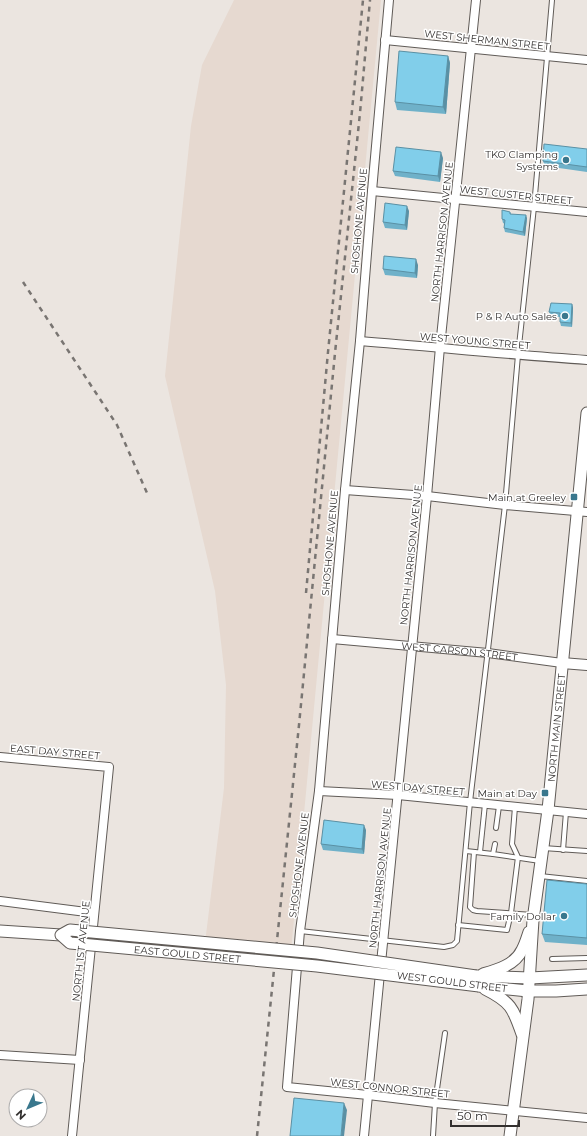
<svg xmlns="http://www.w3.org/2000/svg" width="587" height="1136" viewBox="0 0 587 1136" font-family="Montserrat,sans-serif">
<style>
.built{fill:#e6d9d0}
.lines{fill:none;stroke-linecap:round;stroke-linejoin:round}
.service-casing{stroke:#605b57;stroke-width:6}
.minor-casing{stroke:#605b57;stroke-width:10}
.tertiary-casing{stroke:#605b57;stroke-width:12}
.secondary-casing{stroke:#605b57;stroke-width:13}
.service{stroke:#fff;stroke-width:4}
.minor{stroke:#fff;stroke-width:8}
.tertiary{stroke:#fff;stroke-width:10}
.secondary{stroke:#fff;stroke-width:11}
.rail{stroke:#797572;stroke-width:2.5;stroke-dasharray:5 5;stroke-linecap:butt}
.secondary-bridge-casing{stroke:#605b57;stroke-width:13;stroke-linecap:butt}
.secondary-bridge{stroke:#fff;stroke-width:11}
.wall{fill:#6fb1c9}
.shaded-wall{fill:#5a90a4}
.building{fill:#81ceea;stroke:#5a90a4}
.poi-dot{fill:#39778d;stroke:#fff;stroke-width:1.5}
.labels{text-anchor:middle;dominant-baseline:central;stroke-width:3;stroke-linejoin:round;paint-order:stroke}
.street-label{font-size:10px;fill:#33302f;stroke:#fff}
.poi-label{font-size:10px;fill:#33302f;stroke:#fff;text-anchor:end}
</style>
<rect width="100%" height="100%" fill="#ebe5e0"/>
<!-- built -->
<path class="built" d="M234 0H381L291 951 205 943 224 788 226 685 215 591 165 376 191 126 202 65Z"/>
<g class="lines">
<!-- service casing -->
<g class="service-casing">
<g id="service">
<path d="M496 828 499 806"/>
<path d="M495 844 493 854 540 861"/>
<path d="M543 848 587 851"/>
<path d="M563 850 566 812"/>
<path d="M466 851 493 854"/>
<path d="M474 852 470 907 473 910 477 911 533 915"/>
<path d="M480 852 485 804"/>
<path d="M540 876 587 881"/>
<path d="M458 925 507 930 511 913 518 857 512 844 515 807"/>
<path d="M300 931 444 947 453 945 457 941 470 802 505 505 518 355 534 207 552 0"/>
<path d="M552 959 587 958"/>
<path d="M433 1136 435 1103 445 1033"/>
</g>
</g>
<!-- minor casing -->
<g class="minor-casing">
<g id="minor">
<path d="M389 0 372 191 360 341 345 490 319 791 300 931 287 1087 368 1095 435 1103 587 1118"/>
<path d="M385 40 587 60"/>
<path d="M372 191 587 212"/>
<path d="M360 341C436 347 511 355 587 360"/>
<path d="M345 490 427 496 505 505 587 512"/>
<path id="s1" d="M332 639 488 653 562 663"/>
<path d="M0 757 109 767 72 1136"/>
<path d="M319 791 398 795 587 814"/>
<path d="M0 901 94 913"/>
<path d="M0 1055 80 1060"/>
<path d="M364 1136 427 496 440 347 476 0"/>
</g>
</g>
<!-- tertiary casing -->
<g class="tertiary-casing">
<path id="tertiary" d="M562 663 587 665"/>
</g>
<!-- secondary casing -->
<g class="secondary-casing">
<g id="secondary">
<path d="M0 931 61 935"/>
<path d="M483 974C497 970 515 965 522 950 525 945 527 938 529 932"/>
<path d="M476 976 530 978 587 975"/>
<path d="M479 986 528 991H556L587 989"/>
<path d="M485 989C511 1002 513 1008 522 1034"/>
<path id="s2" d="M510 1136 528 999 533 920 548 810 587 413"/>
</g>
</g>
<!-- service -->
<use href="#service" class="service"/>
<!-- minor -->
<use href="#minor" class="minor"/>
<!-- tertiary -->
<use href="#tertiary" class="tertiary"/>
<!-- secondary -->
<use href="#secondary" class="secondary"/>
<!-- rail -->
<g class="rail">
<path d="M23 282 117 425 147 493"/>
<path d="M306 593 328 352 363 0"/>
<path d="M257 1136 299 725 335 353 360 113 370 0"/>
</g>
<!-- secondary-bridge casing -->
<g class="secondary-bridge-casing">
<g id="secondary-bridge">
<path id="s3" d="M476 976 317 953 70 930 61 935 70 943 317 966 479 986"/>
</g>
</g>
<!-- secondary-bridge -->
<use href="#secondary-bridge" class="secondary-bridge"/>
</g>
<!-- wall -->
<g class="wall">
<path d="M448 56 450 63 446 114 397 110 395 102Z"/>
<path d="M587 149V172L545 166 543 161Z"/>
<path d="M443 158 440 182 395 176 393 171Z"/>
<path d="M409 211 407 230 385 228 383 222Z"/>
<path d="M510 212 511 214 527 218 525 236 505 232 504 228 505 224 503 223 502 219Z"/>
<path d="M418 265 417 278 385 275 383 269Z"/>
<path d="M572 304 573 308 572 327 561 326 560 322V317L551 316 549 312Z"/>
<path d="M366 830 364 854 323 850 321 844Z"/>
<path d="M587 884V945L545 942 542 934Z"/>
</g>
<!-- shaded-wall -->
<g class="shaded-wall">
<path d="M448 56 450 63 446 114 443 107Z"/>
<path d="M441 152 443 158 440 182 438 176Z"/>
<path d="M407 206 409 211 407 230 405 225Z"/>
<path d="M526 215 527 218 525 236 523 232Z"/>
<path d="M416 259 418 265 417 278 415 273Z"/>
<path d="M572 304 573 308 572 327 571 323Z"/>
<path d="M364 825 366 830 364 854 362 849Z"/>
<path d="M344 1103 347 1110 344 1136H341Z"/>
</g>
<!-- building -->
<g class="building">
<path d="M399 51 448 56 443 107 395 102Z"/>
<path d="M544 144 587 149V167L543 161Z"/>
<path d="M396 147 441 152 438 176 393 171Z"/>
<path d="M385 203 407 206 405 225 383 222Z"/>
<path d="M502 210 510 212V214L526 215 523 232 504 228 505 220 502 219Z"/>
<path d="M384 256 416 259 415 273 383 269Z"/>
<path d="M551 303 572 304 571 323 560 322V313L549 312Z"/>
<path d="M324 820 364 825 362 849 321 844Z"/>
<path d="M547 880 587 884V938L542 934Z"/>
<path d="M294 1098 344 1103 341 1136H290Z"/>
</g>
<!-- markers -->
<g class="poi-dot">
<circle cx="566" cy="160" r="4"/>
<circle cx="565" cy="316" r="4"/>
<rect x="570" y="493" width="8" height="8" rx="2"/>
<rect x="541" y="789" width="8" height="8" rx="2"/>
<circle cx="564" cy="916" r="4"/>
</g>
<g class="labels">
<!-- street labels -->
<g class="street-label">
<text transform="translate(487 40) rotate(6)">WEST SHERMAN STREET</text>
<text transform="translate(516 195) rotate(6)">WEST CUSTER STREET</text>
<text transform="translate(359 221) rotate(-85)">SHOSHONE AVENUE</text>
<text transform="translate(442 232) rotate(-84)">NORTH HARRISON AVENUE</text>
<text transform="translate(475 341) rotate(5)">WEST YOUNG STREET</text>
<text transform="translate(330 543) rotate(-85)">SHOSHONE AVENUE</text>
<text transform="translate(411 555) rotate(-84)">NORTH HARRISON AVENUE</text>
<text stroke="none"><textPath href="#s1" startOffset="128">WEST CARSON STREET</textPath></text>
<text stroke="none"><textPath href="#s2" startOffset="411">NORTH MAIN STREET</textPath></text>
<text transform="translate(55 752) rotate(5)">EAST DAY STREET</text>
<text transform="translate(418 788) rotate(5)">WEST DAY STREET</text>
<text transform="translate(299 865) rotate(-83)">SHOSHONE AVENUE</text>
<text transform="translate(380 878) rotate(-84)">NORTH HARRISON AVENUE</text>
<text transform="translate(81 951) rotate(-84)">NORTH 1ST AVENUE</text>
<text stroke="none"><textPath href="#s3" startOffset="549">EAST GOULD STREET</textPath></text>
<text transform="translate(452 982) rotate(7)">WEST GOULD STREET</text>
<text transform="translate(390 1088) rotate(6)">WEST CONNOR STREET</text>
</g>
<!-- poi labels -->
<g class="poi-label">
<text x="558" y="154">TKO Clamping<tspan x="558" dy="12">Systems</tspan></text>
<text x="557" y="316">P &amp; R Auto Sales</text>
<text x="566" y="497">Main at Greeley</text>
<text x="537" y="793">Main at Day</text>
<text x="556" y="916">Family Dollar</text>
</g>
</g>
<!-- north arrow -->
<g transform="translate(28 1108) rotate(226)"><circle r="19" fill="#ffffff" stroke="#adacac"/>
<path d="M0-3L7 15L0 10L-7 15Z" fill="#39778d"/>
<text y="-6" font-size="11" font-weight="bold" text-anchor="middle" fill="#33302f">N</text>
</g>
<!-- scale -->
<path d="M451 1120v6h68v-6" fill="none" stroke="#33302f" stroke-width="2"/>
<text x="457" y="1120" font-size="12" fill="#33302f" stroke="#ffffff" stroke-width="3" paint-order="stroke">50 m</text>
</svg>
